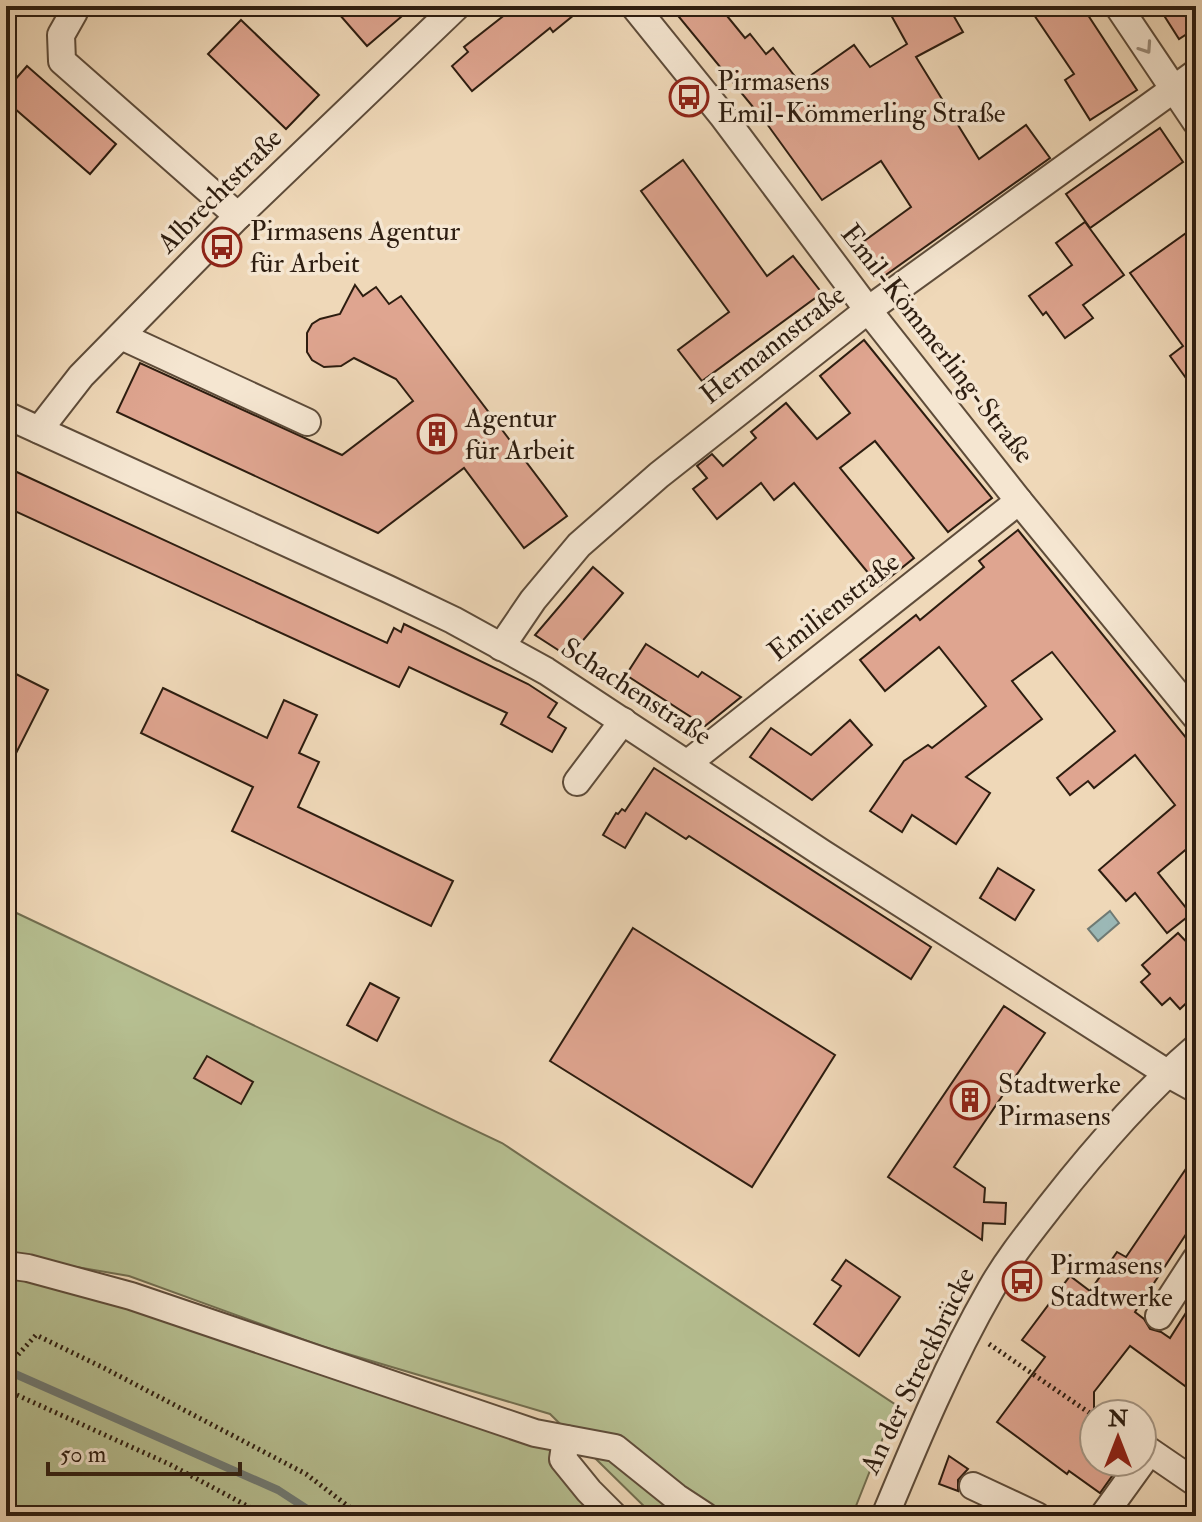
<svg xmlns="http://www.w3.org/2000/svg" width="1202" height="1522" viewBox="0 0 1202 1522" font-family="'IM FELL Double Pica',serif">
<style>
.green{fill:#b6bf91;stroke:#726e50;stroke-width:2}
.water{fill:#9bb8b6;stroke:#6f7a74;stroke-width:2}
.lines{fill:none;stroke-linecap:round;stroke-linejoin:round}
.stream{stroke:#6f7a74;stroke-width:8}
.building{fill:#dfa590;stroke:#2d1d10;stroke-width:2}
.minor-casing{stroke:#5e4c3a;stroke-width:30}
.path{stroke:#2d1d10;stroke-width:5;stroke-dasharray:2 4;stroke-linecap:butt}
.minor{stroke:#f5e6d1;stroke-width:26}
.oneway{stroke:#9b8c7a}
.labels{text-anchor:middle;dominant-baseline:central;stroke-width:7;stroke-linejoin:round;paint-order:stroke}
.poi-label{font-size:28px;fill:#2d1d10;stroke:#f5e6d1;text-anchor:start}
.street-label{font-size:28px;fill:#2d1d10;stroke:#f5e6d1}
</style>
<rect width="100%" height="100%" fill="#efd8b8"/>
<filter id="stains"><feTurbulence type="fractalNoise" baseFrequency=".0025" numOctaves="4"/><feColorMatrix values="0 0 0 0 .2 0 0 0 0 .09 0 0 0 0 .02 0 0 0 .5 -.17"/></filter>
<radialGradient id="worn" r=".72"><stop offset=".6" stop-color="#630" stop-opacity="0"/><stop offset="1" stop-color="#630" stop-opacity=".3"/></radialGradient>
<!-- green -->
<g class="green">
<path d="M6 908 502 1143 896 1405 852 1516H654L550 1414 321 1346 129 1276 6 1255Z"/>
<path d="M6 1274 66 1282 555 1445 563 1459 632 1516H6Z"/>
</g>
<!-- water -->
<path class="water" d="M1110 911 1119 923 1098 941 1088 929Z"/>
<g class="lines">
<!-- stream -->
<path class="stream" d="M6 1370 278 1490 318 1516"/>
</g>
<!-- building -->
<g class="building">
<path d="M332 6H391L401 17 367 46Z"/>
<path d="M516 6H585L553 32 550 28 472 91 452 66 468 52 464 47Z"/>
<path d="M670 6H719L745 38 750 34 766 54 773 48 800 83 854 45 870 67 907 44 886 6H948L963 32 916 57 979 159 1026 125 1050 158 880 279 856 247 911 207 881 161 822 200 767 124Z"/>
<path d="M1028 6H1082L1137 90 1090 120 1065 80 1074 74Z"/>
<path d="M1158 6H1196V28L1179 39Z"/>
<path d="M241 20 319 95 286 129 208 54Z"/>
<path d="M27 66 116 144 90 174 6 101V90Z"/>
<path d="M1160 128 1183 162 1090 228 1066 194Z"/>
<path d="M683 160 767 276 793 256 822 293 702 381 678 350 729 312 641 191Z"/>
<path d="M1085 222 1124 275 1083 305 1093 318 1065 338 1046 312 1043 315 1029 296 1072 265 1056 243Z"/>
<path d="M1196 226V392L1170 356 1183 346 1130 273Z"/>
<path d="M355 285 363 296 376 287 389 304 401 296 567 516 524 548 464 468 378 533 117 412 140 363 342 455 413 401 396 379 354 358 341 366 324 367 312 360 307 352V333L312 324 320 319 340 314Z"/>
<path d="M864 340 992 498 948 532 875 441 840 468 914 558 879 586 794 483 774 500 761 483 717 519 693 489 707 478 697 466 712 454 723 466 756 438 751 432 786 403 817 439 850 413 820 376Z"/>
<path d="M6 467 387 643 394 628 401 632 404 624 528 684 557 703 548 717 566 728 552 752 501 724 507 713 409 667 399 687 6 507Z"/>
<path d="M1018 530 1196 750V841L1158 873 1191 914 1167 933 1135 893 1126 901 1099 870 1175 805 1135 755 1094 788 1088 781 1070 795 1057 778 1115 731 1052 652 1012 681 1042 719 966 777 990 793 956 844 912 815 902 832 870 811 904 761 928 745 932 748 986 706 939 647 885 691 860 660 916 615 920 620 984 567 979 561Z"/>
<path d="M593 567 623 593 569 657 535 635Z"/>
<path d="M646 644 698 677 702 672 741 697 705 726 626 675Z"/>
<path d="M6 669 48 690 6 773Z"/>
<path d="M163 688 267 738 284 700 317 715 299 753 319 762 298 807 453 881 431 926 232 831 253 787 141 733Z"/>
<path d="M850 720 872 745 812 800 750 757 771 728 811 755Z"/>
<path d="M654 768 931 947 911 979 689 836 686 839 646 813 625 848 603 835 616 813 618 814 622 809 625 811Z"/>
<path d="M998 868 1034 890 1015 920 980 898Z"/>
<path d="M633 928 835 1055 752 1187 550 1061Z"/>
<path d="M1178 933 1196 952V994L1180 1009 1170 998 1162 1005 1141 982 1150 974 1142 965Z"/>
<path d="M370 983 399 998 377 1041 347 1025Z"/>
<path d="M1004 1006 1045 1033 954 1167 985 1188 984 1202 1006 1203 1005 1224 983 1223 982 1240 888 1177Z"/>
<path d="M207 1056 253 1082 241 1104 194 1078Z"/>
<path d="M1196 1154V1219L1135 1312 1144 1319 1150 1329 1161 1332 1170 1338 1196 1297V1394L1130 1346 1094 1392V1462H1122L1100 1493 1069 1471 1067 1474 997 1422 1045 1357 1022 1340 1070 1276 1090 1291 1117 1252 1126 1257Z"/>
<path d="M846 1260 900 1297 859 1356 814 1324 841 1286 832 1280Z"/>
<path d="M949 1456 968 1469 958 1480V1491L939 1484Z"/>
</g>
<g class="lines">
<!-- minor casing -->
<g class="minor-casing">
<g id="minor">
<path d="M73 6 74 12 61 35 62 61 238 216"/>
<path d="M634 6 722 115 868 310 1019 501 1196 717"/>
<path d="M1118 6 1196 122"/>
<path d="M121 336 307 422"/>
<path d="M6 415 388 589 453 620 546 671 822 853 1167 1073 1196 1089"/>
<path d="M39 430 81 376 238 216 457 6"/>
<path d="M501 647 533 600 579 545 659 475 868 310 1196 73"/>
<path d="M688 763 1019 501"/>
<path d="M577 782 623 721"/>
<path d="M6 1265 28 1268 131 1296 535 1433 615 1448 676 1497 705 1516"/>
<path d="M1159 1316 1196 1259"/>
<path d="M566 1439 563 1459 589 1491 614 1516"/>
<path d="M1142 1446 1196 1483"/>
<path d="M973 1486 1037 1516"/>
<path d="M885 1516C917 1439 949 1362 991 1289 1008 1259 1030 1232 1051 1205 1095 1149 1142 1094 1196 1048"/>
<path d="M1103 1516 1142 1462"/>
</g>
</g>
<!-- path -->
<g class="path">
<path d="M989 1344 1094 1416"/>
<path d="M6 1368 36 1335 104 1368 306 1474 361 1516"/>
<path d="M6 1390 171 1465 266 1516"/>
</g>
<!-- minor -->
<use href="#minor" class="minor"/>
</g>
<!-- one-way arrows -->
<defs><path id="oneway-chevron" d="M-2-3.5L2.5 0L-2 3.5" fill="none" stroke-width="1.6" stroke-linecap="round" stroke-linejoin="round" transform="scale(2)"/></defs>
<use class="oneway" href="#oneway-chevron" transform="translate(1146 48) rotate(56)"/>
<!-- icons -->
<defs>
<g id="bus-ring" transform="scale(2)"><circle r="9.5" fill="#f5e6d1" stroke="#8f2418" stroke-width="1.5"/><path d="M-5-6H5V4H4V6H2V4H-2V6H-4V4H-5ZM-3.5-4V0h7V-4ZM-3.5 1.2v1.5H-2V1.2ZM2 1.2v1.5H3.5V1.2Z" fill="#8f2418"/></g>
<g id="building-ring" transform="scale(2)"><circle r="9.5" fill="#f5e6d1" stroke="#8f2418" stroke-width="1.5"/><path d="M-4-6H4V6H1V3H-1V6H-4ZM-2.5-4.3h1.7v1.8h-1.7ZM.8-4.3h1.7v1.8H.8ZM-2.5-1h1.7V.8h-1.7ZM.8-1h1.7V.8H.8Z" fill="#8f2418"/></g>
</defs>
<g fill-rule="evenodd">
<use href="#bus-ring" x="689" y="97"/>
<use href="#bus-ring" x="222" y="247"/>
<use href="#building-ring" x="437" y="434"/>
<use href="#building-ring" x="970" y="1100"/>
<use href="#bus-ring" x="1022" y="1281"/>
</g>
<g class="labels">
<!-- poi labels -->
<g class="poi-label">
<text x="717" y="81">Pirmasens<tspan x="717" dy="32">Emil-Kömmerling Straße</tspan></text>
<text x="250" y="231">Pirmasens Agentur<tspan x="250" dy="32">für Arbeit</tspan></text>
<text x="465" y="418">Agentur<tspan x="465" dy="32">für Arbeit</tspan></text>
<text x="998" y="1084">Stadtwerke<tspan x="998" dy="32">Pirmasens</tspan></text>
<text x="1050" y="1265">Pirmasens<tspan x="1050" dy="32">Stadtwerke</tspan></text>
</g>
<!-- street labels -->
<g class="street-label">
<text transform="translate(220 191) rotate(-45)">Albrechtstraße</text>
<text transform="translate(937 344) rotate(52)">Emil-Kömmerling-Straße</text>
<text transform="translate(773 345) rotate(-38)">Hermannstraße</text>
<text transform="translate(834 607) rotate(-38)">Emilienstraße</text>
<text transform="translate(636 692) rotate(33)">Schachenstraße</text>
<text transform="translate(918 1371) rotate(-64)">An der Streckbrücke</text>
</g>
</g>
<!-- margin -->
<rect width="1202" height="1522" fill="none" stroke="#efd8b8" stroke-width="32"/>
<rect x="8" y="8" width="1186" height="1506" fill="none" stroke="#2d1d10" stroke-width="4"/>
<rect x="16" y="16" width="1170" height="1490" fill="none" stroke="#2d1d10" stroke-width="2"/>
<!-- north arrow -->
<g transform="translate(1118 1438)"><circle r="38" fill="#f5e6d1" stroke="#a59684" stroke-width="2"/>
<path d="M0-6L14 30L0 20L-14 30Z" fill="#8f2418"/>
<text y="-12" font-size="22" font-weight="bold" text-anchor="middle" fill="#2d1d10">N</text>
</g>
<!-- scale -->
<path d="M48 1462v12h192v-12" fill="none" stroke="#2d1d10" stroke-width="4"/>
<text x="60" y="1462" font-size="24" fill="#2d1d10" stroke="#f5e6d1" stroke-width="6" paint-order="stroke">50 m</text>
<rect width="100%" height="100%" filter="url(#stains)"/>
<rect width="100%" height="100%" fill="url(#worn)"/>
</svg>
